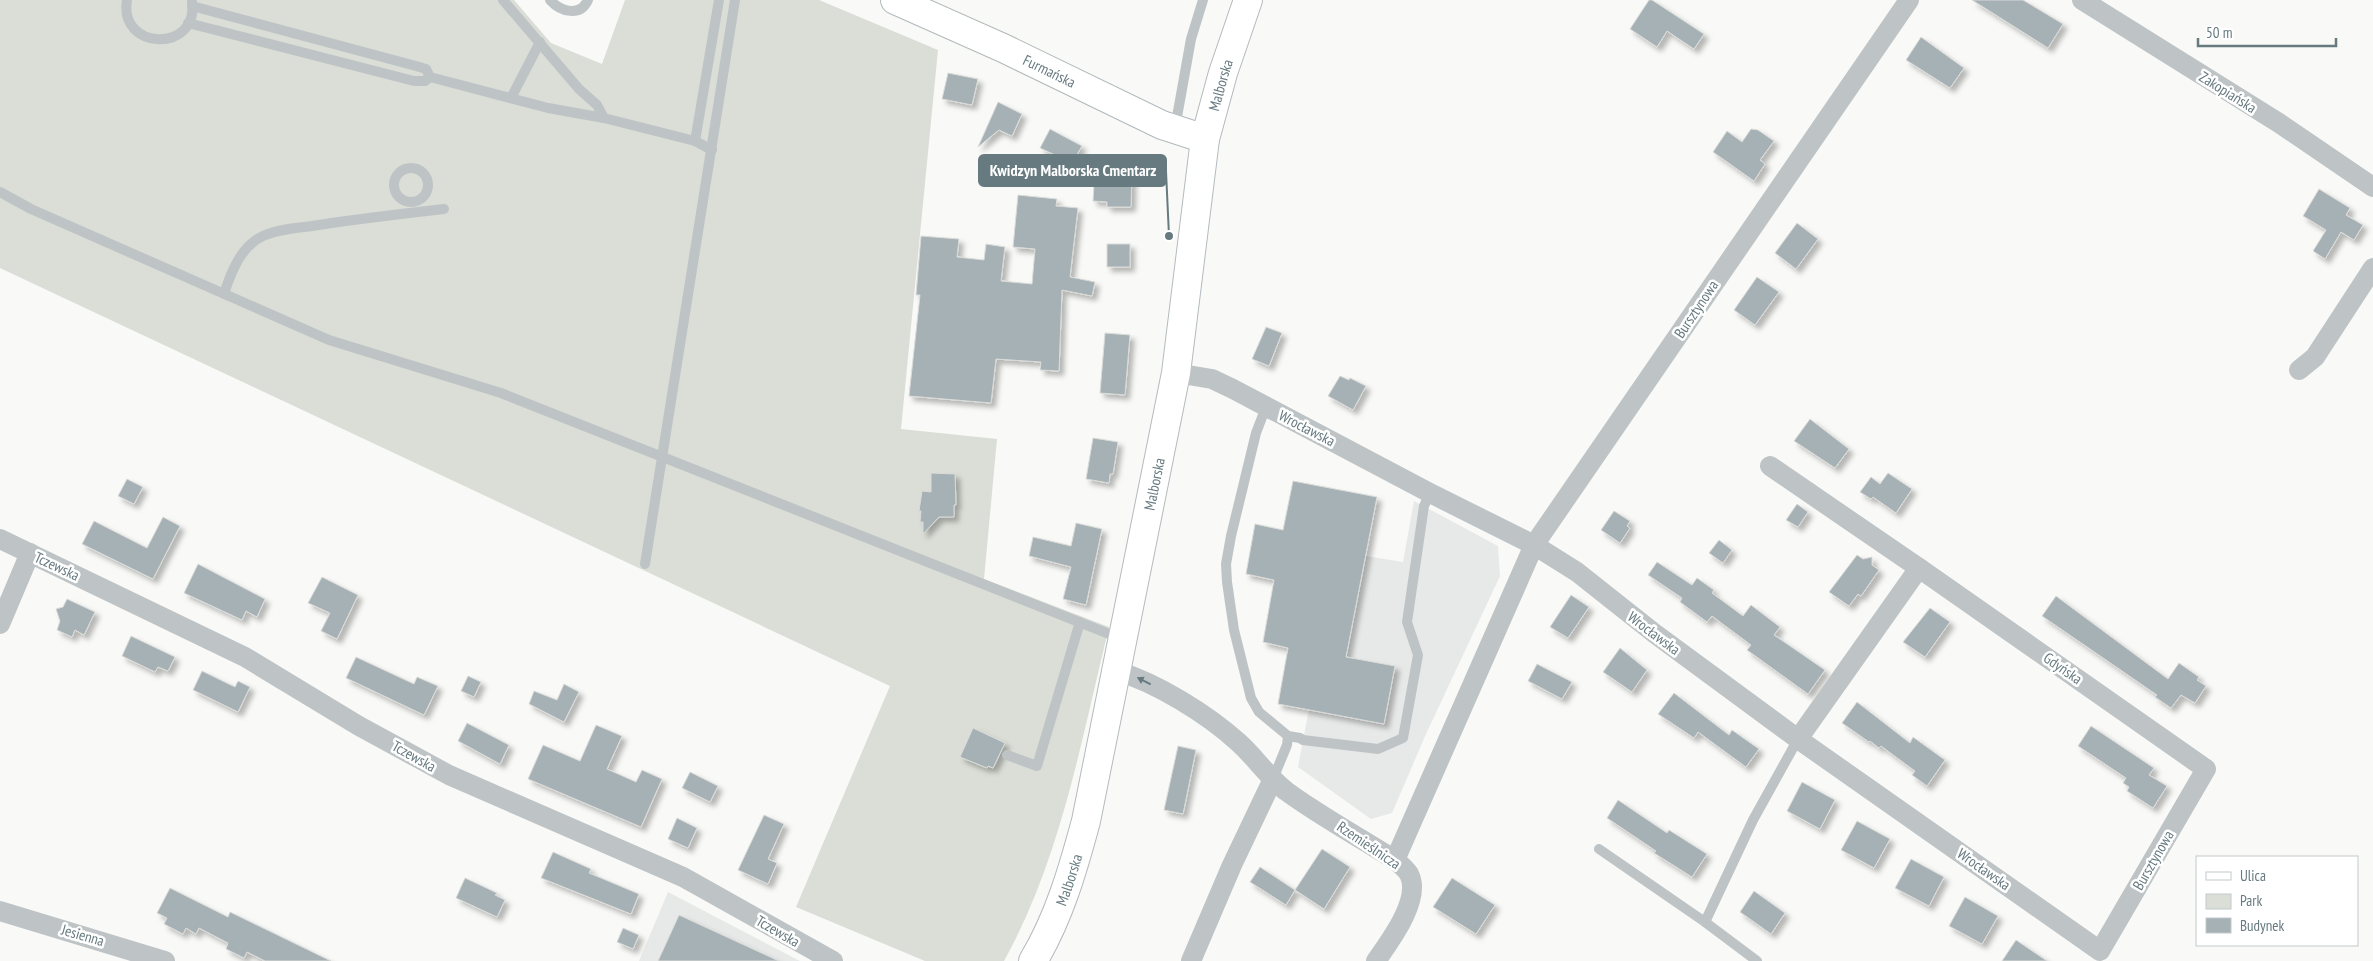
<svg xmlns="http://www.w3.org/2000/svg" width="2373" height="961" viewBox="0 0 2373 961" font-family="'PT Sans Narrow',sans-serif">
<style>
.built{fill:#e7e9e8}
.green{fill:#daded6}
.building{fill:#a5b1b4;stroke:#dbdbd9;filter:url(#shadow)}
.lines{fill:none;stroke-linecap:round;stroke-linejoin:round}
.secondary-casing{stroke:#b1b9bb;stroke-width:30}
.primary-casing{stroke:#b4babd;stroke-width:30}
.lane{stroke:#bec4c6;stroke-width:10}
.street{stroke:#bec4c6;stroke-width:20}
.secondary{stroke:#fff;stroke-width:28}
.primary{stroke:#fff;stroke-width:28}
.oneway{fill:#667a80}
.labels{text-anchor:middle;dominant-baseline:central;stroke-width:5;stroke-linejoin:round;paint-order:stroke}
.street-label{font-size:15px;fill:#667a80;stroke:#fff}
.leader{fill:none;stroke:#667a80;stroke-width:2}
.callout-dot{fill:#667a80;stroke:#fff;stroke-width:2}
.callout{fill:#667a80;stroke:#667a80;stroke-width:2}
.callout-label{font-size:16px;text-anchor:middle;font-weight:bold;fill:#fff}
</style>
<defs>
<filter id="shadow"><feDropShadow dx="4.5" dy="4.5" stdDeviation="2.5" flood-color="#0004"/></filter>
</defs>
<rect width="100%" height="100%" fill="#f9f9f7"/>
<!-- built -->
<g class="built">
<path d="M1414 501 1498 546 1500 576 1426 734 1392 813 1371 819 1298 767 1309 709 1384 723 1395 666 1346 657 1366 556 1403 562Z"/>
<path d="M668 892 800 961H639Z"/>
</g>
<!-- green -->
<path class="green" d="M0 0H514L551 43 602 64 625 0H819L938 50 901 429 997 439 984 579 1109 627C1081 741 1061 858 1004 961H925L796 907 890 686 0 268Z"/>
<!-- building -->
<g class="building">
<path d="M1649 0H1652L1704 34 1694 49 1667 31 1657 47 1630 29Z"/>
<path d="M1972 0H2023L2063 24 2048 48Z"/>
<path d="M1921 37 1964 68 1950 88 1906 60Z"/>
<path d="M948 73 978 79 972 105 942 99Z"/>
<path d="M998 102 1022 114 1012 136 999 130 978 147Z"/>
<path d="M1050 129 1082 146 1072 163 1040 148Z"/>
<path d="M1751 129 1758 130 1774 141 1760 160 1765 164 1754 181 1713 152 1727 131 1742 142Z"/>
<path d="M1130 167 1132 170 1131 207H1107V202L1093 201 1094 184H1108V179L1085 168Z"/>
<path d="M2319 189 2350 208 2346 215 2363 225 2354 240 2341 232 2325 259 2313 251 2326 230 2303 216Z"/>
<path d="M1018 195 1057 199 1056 206 1078 208 1070 277 1095 282 1092 296 1062 290 1059 371 1040 370 1041 362 996 359 991 403 909 396 920 295H916L921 236 959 239 957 257 984 260 986 244 1005 247 1001 281 1032 284 1035 249 1013 247Z"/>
<path d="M1797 223 1818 239 1796 269 1775 253Z"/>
<rect x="1107" y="244" width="23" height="23"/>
<path d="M1757 277 1779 292 1755 325 1734 310Z"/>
<path d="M1266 327 1282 333 1269 366 1252 359Z"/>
<path d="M1105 333 1130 335 1125 395 1100 393Z"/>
<path d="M1340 376 1349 380 1350 378 1366 386 1353 410 1328 396Z"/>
<path d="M1810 419 1849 449 1835 468 1794 441Z"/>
<path d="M1093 438 1118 442 1113 474H1110L1109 483 1086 479Z"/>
<path d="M931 473 955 474 956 505H954V517H939L923 534V522H920L921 511H919L922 491 931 492Z"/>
<path d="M1888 473 1912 489 1896 513 1873 497 1871 499 1860 492 1871 477 1880 484Z"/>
<path d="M127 479 143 487 134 504 118 496Z"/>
<path d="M1293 481 1377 497 1346 657 1395 666 1384 724 1278 704 1288 648 1263 642 1274 580 1246 574 1255 524 1283 530Z"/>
<path d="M1797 504 1808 512 1798 527 1786 520Z"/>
<path d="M1614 511 1630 521 1627 526 1630 528 1620 543 1601 530Z"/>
<path d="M163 517 180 526 153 579 82 544 94 521 147 548Z"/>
<path d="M1076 523 1102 529 1086 605 1063 599 1071 567 1029 556 1033 537 1071 546Z"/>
<path d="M1719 540 1732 550 1723 563 1709 553Z"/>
<path d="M1857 555 1863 559 1872 557V565L1879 570 1861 596 1858 594 1849 606 1829 592Z"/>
<path d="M1657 562 1692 585 1697 578 1714 590 1712 593 1743 616 1751 605 1780 627 1774 635 1825 670 1808 694 1747 650 1751 645 1739 636 1712 616 1707 622 1680 602 1682 598 1648 575Z"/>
<path d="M198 564 265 599 257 617 246 611 242 620 184 593Z"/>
<path d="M322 577 358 595 337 639 321 631 330 613 308 603Z"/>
<path d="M1571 595 1589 607 1568 638 1550 627Z"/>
<path d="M2056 596 2168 679 2179 663 2199 677 2197 680 2206 686 2195 703 2181 695 2171 708 2155 697 2157 695 2042 616Z"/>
<path d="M67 599 95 612 84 635 75 630 72 637 57 630 60 621 56 609 63 607Z"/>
<path d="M1930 608 1950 622 1925 657 1903 642Z"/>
<path d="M131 636 175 657 168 671 158 667 155 672 122 656Z"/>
<path d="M1620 648 1647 670 1632 692 1603 672Z"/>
<path d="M356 657 414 684 417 677 438 686 424 715 346 678Z"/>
<path d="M1537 664 1572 682 1562 699 1528 681Z"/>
<path d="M202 671 235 687 238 681 250 687 238 712 193 690Z"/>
<path d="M468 676 481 682 474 697 461 691Z"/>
<path d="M564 684 579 692 564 722 529 704 534 691 557 700Z"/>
<path d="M1674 693 1729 735 1732 730 1759 749 1746 767 1698 732 1694 738 1658 714Z"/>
<path d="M1857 702 1910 743 1913 737 1945 760 1927 786 1912 775 1915 771 1881 746 1879 748 1870 741 1869 742 1842 723Z"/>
<path d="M467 723 509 745 500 764 458 741Z"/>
<path d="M596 725 622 736 607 769 636 782 642 770 662 779 641 827 528 779 543 745 580 761Z"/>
<path d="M2091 726 2154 768 2149 775 2167 786 2153 808 2127 791 2129 787 2123 783 2126 778 2078 746Z"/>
<path d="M973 728 1005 743 993 768 988 766 987 768 960 757Z"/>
<path d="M1178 746 1196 750 1183 814 1164 810Z"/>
<path d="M690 772 718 786 710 802 682 788Z"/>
<path d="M1802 782 1835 800 1820 829 1787 811Z"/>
<path d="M1618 800 1667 833 1669 830 1707 854 1692 877 1654 853 1656 851 1607 818Z"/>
<path d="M764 815 784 824 768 859 777 863 768 884 738 870Z"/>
<path d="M677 818 697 828 688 848 668 839Z"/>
<path d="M1857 821 1890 839 1874 868 1841 850Z"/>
<path d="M1322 849 1350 867 1324 909 1295 890Z"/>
<path d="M553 852 591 869 589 873 639 894 631 914 541 878Z"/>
<path d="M1911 859 1944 877 1929 906 1895 888Z"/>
<path d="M1260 867 1295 890 1286 905 1250 882Z"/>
<path d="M465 878 497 893 495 895 505 900 497 917 456 898Z"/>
<path d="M1452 878 1495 905 1476 934 1433 907Z"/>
<path d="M170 888 228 917 230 912 331 961H265L247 952 244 958 226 949 228 943 199 928 196 934 186 928 183 934 164 924 167 918 157 913Z"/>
<path d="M1754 891 1785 913 1771 934 1740 912Z"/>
<path d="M1965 897 1998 916 1982 944 1949 926Z"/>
<path d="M679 915 779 961H658Z"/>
<path d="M623 928 639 935 633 949 617 942Z"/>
<path d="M2016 940 2047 961H2002Z"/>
</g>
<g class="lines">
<!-- secondary casing -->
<g class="secondary-casing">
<g id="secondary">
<path id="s1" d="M895 0 1003 48 1162 125 1205 139"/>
</g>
</g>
<!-- primary casing -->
<g class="primary-casing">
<g id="primary">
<path id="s2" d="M1033 961C1059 918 1073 869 1086 821L1176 373 1205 139 1223 73 1248 0"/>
</g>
</g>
<!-- lane -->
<g class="lane">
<path d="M127 0C118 51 199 53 192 2"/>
<path d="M503 0 579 89 597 105 604 118"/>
<path d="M550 0C561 12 580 17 588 0"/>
<path d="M192 6 416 66 426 69 430 77 548 108 604 118 695 141 712 150"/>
<path d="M188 23 414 81H425L430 77"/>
<path d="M511 98 540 42"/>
<path d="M1175 128 1191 39 1203 0"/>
<path d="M695 141 719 0"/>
<circle cx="411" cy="185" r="17"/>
<path d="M0 192 31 209 329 340 501 393 1122 639"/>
<path d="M224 294C231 272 241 246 263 236 278 229 296 228 312 226 356 219 400 214 444 209"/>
<path d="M1266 407 1256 433 1231 536 1226 564 1227 582 1234 630 1251 698 1259 712 1288 736 1287 745 1273 779"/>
<path d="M645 564 735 0"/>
<path d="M1288 736 1300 738 1303 740 1378 749 1403 738 1418 655 1407 622 1424 506 1430 493"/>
<path d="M1007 755 1037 766 1080 622"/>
<path d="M1599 849 1705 922 1753 820 1798 739"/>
<path d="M1705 922 1757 961"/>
</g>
<!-- street -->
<g class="street">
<path d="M2082 0 2279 123 2373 187"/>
<path d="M2299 370 2315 357 2373 268"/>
<path d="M1176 373 1212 379 1233 389 1430 493 1534 545 1577 572 1654 633 1798 739 2100 951 2206 769 1919 568"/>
<path d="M1770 466 1919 568 1798 739"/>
<path d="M0 539 245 657 359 726 449 775 683 877 833 961"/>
<path d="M0 624 30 553"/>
<path d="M1117 671C1157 683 1207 714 1238 742 1255 757 1268 777 1286 791 1320 816 1359 837 1395 860 1400 864 1406 869 1409 874 1422 899 1390 941 1376 961"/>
<path d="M1395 860 1534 545 1909 0"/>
<path d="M0 911 165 961"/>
<path d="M1191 961 1232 865 1273 779"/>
</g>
<!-- secondary -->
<use href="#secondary" class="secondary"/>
<!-- primary -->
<use href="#primary" class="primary"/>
</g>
<!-- one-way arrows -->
<defs><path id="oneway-solid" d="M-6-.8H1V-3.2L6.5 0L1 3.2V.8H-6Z" transform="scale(1.25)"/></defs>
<use class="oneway" href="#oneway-solid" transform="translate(1144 681) rotate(-153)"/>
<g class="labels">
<!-- street labels -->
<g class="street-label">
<text stroke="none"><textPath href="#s1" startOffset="170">Furmańska</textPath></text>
<text stroke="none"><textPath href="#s2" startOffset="899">Malborska</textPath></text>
<text transform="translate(2228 92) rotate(32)">Zakopiańska</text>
<text transform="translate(1696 309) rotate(-56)">Bursztynowa</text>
<text transform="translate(1307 428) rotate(27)">Wrocławska</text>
<text stroke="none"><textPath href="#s2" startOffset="494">Malborska</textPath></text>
<text transform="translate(57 566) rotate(25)">Tczewska</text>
<text transform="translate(1654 633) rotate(37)">Wrocławska</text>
<text transform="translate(2063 668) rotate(35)">Gdyńska</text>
<text transform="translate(414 756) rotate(29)">Tczewska</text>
<text transform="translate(1369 845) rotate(34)">Rzemieślnicza</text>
<text transform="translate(2153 860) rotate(-60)">Bursztynowa</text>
<text transform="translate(1984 869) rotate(35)">Wrocławska</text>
<text stroke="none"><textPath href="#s2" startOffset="89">Malborska</textPath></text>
<text transform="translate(778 931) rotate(30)">Tczewska</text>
<text transform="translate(83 935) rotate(16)">Jesienna</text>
</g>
</g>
<!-- callouts -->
<path class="leader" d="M1169 236L1166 171"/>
<circle class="callout-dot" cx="1169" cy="236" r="5"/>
<rect class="callout" x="979" y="155" width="187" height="31" rx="5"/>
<g class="callout-label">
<text x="1073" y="176">Kwidzyn Malborska Cmentarz</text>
</g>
<!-- legend -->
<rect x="2196" y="856" width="162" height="90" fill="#ffffff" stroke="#c2cacc"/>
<rect x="2206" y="872" width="25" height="8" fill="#ffffff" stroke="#c2cacc"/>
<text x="2240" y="881" font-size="15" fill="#667a80">Ulica</text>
<rect x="2206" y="894" width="25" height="15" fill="#daded6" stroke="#c2cacc"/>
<text x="2240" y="906" font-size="15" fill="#667a80">Park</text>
<rect x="2206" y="918" width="25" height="15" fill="#a5b1b4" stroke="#c2cacc"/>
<text x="2240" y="931" font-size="15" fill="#667a80">Budynek</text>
<!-- scale -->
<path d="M2198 38v8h138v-8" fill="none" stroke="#667a80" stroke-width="2.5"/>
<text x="2206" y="38" font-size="15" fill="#667a80" stroke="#ffffff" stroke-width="4" paint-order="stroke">50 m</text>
</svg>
